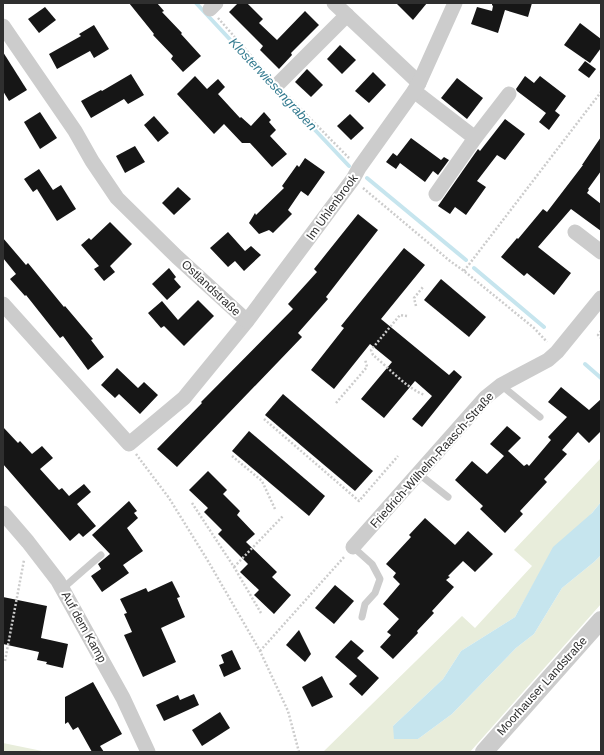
<svg xmlns="http://www.w3.org/2000/svg" width="604" height="755" viewBox="0 0 604 755" font-family="Arial,sans-serif">
<style>
.green{fill:#e8eddb}
.water{fill:#c6e5ee}
.lines{fill:none;stroke-linecap:round;stroke-linejoin:round}
.stream{stroke:#c6e5ee;stroke-width:4}
.building{fill:#161616}
.path{stroke:#ccc;stroke-width:2.5;stroke-dasharray:2 2;stroke-linecap:butt}
.service{stroke:#ccc;stroke-width:7}
.minor{stroke:#ccc;stroke-width:15}
.tertiary{stroke:#ccc;stroke-width:18}
.labels{text-anchor:middle;dominant-baseline:central;stroke-width:4;stroke-linejoin:round;paint-order:stroke}
.street-label{font-size:12px;fill:#2f2f2f;stroke:#fff}
.water-label{font-size:13px;font-style:italic;fill:#347b90;stroke:#fff}
</style>
<rect width="100%" height="100%" fill="#fff"/>
<!-- green -->
<g class="green">
<path d="M601 458V502L534 583 515 617 461 651 443 679 393 726 418 739 452 714 516 648 534 634 562 588 594 562 601 555V604L470 752H323L462 616 475 628 532 566 514 550Z"/>
<path d="M3 743 47 752H3Z"/>
</g>
<!-- water -->
<path class="water" d="M601 502V555L594 562 562 588 534 634 516 648 452 714 418 739H394L393 726 443 679 461 651 515 617 553 547 592 513Z"/>
<g class="lines">
<!-- stream -->
<g class="stream">
<path d="M196 3 264 76 349 166"/>
<path d="M367 178 466 260"/>
<path d="M474 268 544 327"/>
<path d="M585 364 601 378"/>
</g>
</g>
<!-- building -->
<g class="building">
<path d="M129 3H157L164 11 162 12 182 33 181 34 201 56 183 72 171 59 173 56 153 35 154 34Z"/>
<path d="M238 3H247L263 19 259 23 277 40 305 11 319 25 291 53 292 55 279 69 260 50 263 46 229 12Z"/>
<path d="M396 3H427L413 20Z"/>
<path d="M492 3H532L528 17 505 10 498 33 471 24 477 7 492 11 493 6 492 5Z"/>
<path d="M45 7 56 20 39 33 28 19Z"/>
<path d="M580 23 601 39V48L590 63 564 45Z"/>
<path d="M94 25 109 49 94 58 90 51 57 69 49 54 81 36 79 34Z"/>
<path d="M340 45 356 60 342 74 327 59Z"/>
<path d="M3 52 27 90 9 101 3 91Z"/>
<path d="M585 61 596 69 589 78 578 70Z"/>
<path d="M307 69 323 85 311 97 295 82Z"/>
<path d="M373 72 386 85 369 103 355 91Z"/>
<path d="M131 74 144 95 128 104 124 99 91 118 81 101 101 90 102 91Z"/>
<path d="M195 76 207 89 218 79 225 87 218 94 240 118 241 117 251 126 264 112 271 120 269 122 276 130 270 136 287 154 272 167 250 143H242L224 124 214 134 177 94Z"/>
<path d="M525 76 534 83 540 76 566 96 555 111 560 115 549 130 539 122 546 113 517 91 516 89Z"/>
<path d="M457 78 483 98 467 119 441 98Z"/>
<path d="M40 112 57 138 40 149 24 122Z"/>
<path d="M350 114 364 128 351 140 337 126Z"/>
<path d="M154 116 169 133 158 142 144 125Z"/>
<path d="M505 119 525 134 505 160 497 155 477 181 486 187 466 215 455 207 450 214 438 206 478 149 480 151Z"/>
<path d="M601 137V171L588 189 589 190 587 193 601 204V231L571 209 538 247 571 273 554 295 527 273 524 276 501 257 517 238 518 239 543 209 547 212 583 165H582Z"/>
<path d="M411 138 441 160 444 157 449 160 438 175 433 171 425 182 400 163 396 169 386 162 393 153 397 156Z"/>
<path d="M135 146 145 162 125 173 116 156Z"/>
<path d="M305 158 325 172 308 196 301 191 288 210 292 214 273 233 269 230 259 234 249 223 255 213 256 215 284 188 282 186 297 165 299 167Z"/>
<path d="M39 169 53 190 61 185 76 209 57 221 37 189 33 192 24 179Z"/>
<path d="M178 187 191 199 174 215 162 203Z"/>
<path d="M358 214 378 230 326 297 328 299 298 333 302 337 177 467 157 449 202 403 201 402 293 309 288 304 317 272 314 269Z"/>
<path d="M110 222 132 244 110 266 115 272 104 281 94 269 99 266 81 245 89 238 91 240Z"/>
<path d="M228 232 245 251 251 246 261 255 244 271 235 261 228 267 210 248Z"/>
<path d="M3 238 26 265 28 263 64 307 65 306 93 339 91 340 104 357 88 370 63 336 60 338 26 295 25 296 10 279 16 274 3 258Z"/>
<path d="M404 248 425 265 381 319 449 375 454 370 462 377 422 427 412 419 432 396 415 381 384 418 361 399 392 362 370 344 334 389 311 370 344 328 341 326Z"/>
<path d="M169 268 176 277 174 279 181 287 167 300 152 284Z"/>
<path d="M441 279 486 317 469 337 424 300Z"/>
<path d="M198 300 214 316 184 346 164 326 161 328 148 313 162 301 178 320Z"/>
<path d="M117 368 138 388 144 382 158 395 140 414 119 394 115 398 101 385Z"/>
<path d="M561 387 589 410 601 399V431L589 443 578 432 562 450 567 454 544 479 547 482 520 511 523 514 505 533 480 509 483 506 455 480 472 461 487 474 504 456 490 444 507 426 521 438 508 451 524 466 527 464 529 466 551 440 548 437 567 417 548 402Z"/>
<path d="M283 394 373 471 355 491 265 415Z"/>
<path d="M3 427 18 443 20 441 32 454 42 446 53 458 40 469 59 490 62 488 69 496 84 484 91 492 77 504 96 526 83 537 79 533 70 541 3 464Z"/>
<path d="M249 431 325 496 309 516 232 451Z"/>
<path d="M208 471 227 490 223 494 240 511 237 515 255 534 246 542 277 572 272 577 291 595 274 614 254 595 259 590 240 572 248 564 218 534 222 530 204 512 208 508 189 490Z"/>
<path d="M129 501 137 511 134 513 138 518 127 528 143 551 123 565 129 573 102 592 91 576 101 569 98 564 110 554 92 535Z"/>
<path d="M425 518 455 545 468 531 493 554 475 572 463 561 448 576 450 577 446 580 454 587 432 611 434 613 417 631 418 633 393 659 380 647 391 635 387 632 399 619 383 604 400 584 393 577 396 573 386 564 411 537 409 535Z"/>
<path d="M172 581 180 597 177 598 185 617 161 628 176 662 143 677 124 635 132 632 124 614 127 613 120 599 146 588 148 592Z"/>
<path d="M335 585 354 601 334 624 315 608Z"/>
<path d="M3 597 47 606 41 638 68 644 63 668 46 664 47 662 37 660 39 652 3 644Z"/>
<path d="M299 630 311 654 305 662 286 645Z"/>
<path d="M351 640 364 651 357 658 379 678 362 696 349 684 357 676 335 657Z"/>
<path d="M232 650 241 669 224 677 219 665 224 663 221 655Z"/>
<path d="M322 676 333 697 312 707 302 687Z"/>
<path d="M93 682 122 734 100 746 104 752H92L78 727 73 730 68 722 65 724V697Z"/>
<path d="M194 694 199 705 164 721 156 705 178 695 180 700Z"/>
<path d="M220 712 230 728 202 746 192 730Z"/>
</g>
<g class="lines">
<!-- path -->
<g class="path">
<path d="M218 18 268 75"/>
<path d="M286 94 349 158"/>
<path d="M363 188 450 261 464 271 534 328 547 342"/>
<path d="M464 271 601 92"/>
<path d="M416 306 414 298 423 287"/>
<path d="M407 316 400 315 371 350 373 355C388 367 407 389 425 395"/>
<path d="M601 331 598 335 601 338"/>
<path d="M336 403 367 367 365 359"/>
<path d="M264 419 359 501 398 456"/>
<path d="M136 454 169 498 208 561 260 651 288 711 299 752"/>
<path d="M232 456 262 481 275 509"/>
<path d="M192 503 234 567 261 613"/>
<path d="M234 567 283 516"/>
<path d="M260 651 345 556"/>
<path d="M5 661 24 560"/>
</g>
<!-- service -->
<g class="service">
<path d="M501 385 540 417"/>
<path d="M419 474 448 497"/>
<path d="M353 547 372 564 380 579 375 593 365 604 362 617"/>
<path d="M62 589 101 555"/>
</g>
<!-- minor -->
<g class="minor">
<path d="M334 3 419 83"/>
<path d="M210 9 216 3"/>
<path d="M3 26 75 131 92 161 117 198 177 257 247 321 184 398 129 444 3 304"/>
<path d="M277 85 347 15"/>
<path d="M414 91 475 138"/>
<path d="M436 194 475 138 509 94"/>
<path d="M575 232 601 252"/>
<path d="M247 321 353 179 359 168 414 91 419 83 455 3"/>
<path d="M3 513 28 542 58 581 123 698 148 752"/>
<path d="M353 547 486 397 501 385 548 360 557 352 601 298"/>
</g>
<!-- tertiary -->
<path class="tertiary" d="M484 752 601 620"/>
</g>
<g class="labels">
<!-- street labels -->
<g class="street-label">
<text transform="translate(332 207) rotate(-54)">Im Uhlenbrook</text>
<text transform="translate(211 288) rotate(43)">Ostlandstraße</text>
<text transform="translate(432 460) rotate(-48)">Friedrich-Wilhelm-Raasch-Straße</text>
<text transform="translate(84 627) rotate(61)">Auf dem Kamp</text>
<text transform="translate(542 686) rotate(-48)">Moorhauser Landstraße</text>
</g>
<!-- water labels -->
<g class="water-label">
<text transform="translate(273 84) rotate(47)">Klosterwiesengraben</text>
</g>
</g>
<!-- border -->
<rect width="604" height="755" fill="none" stroke="#2f2f2f" stroke-width="8"/>
</svg>
